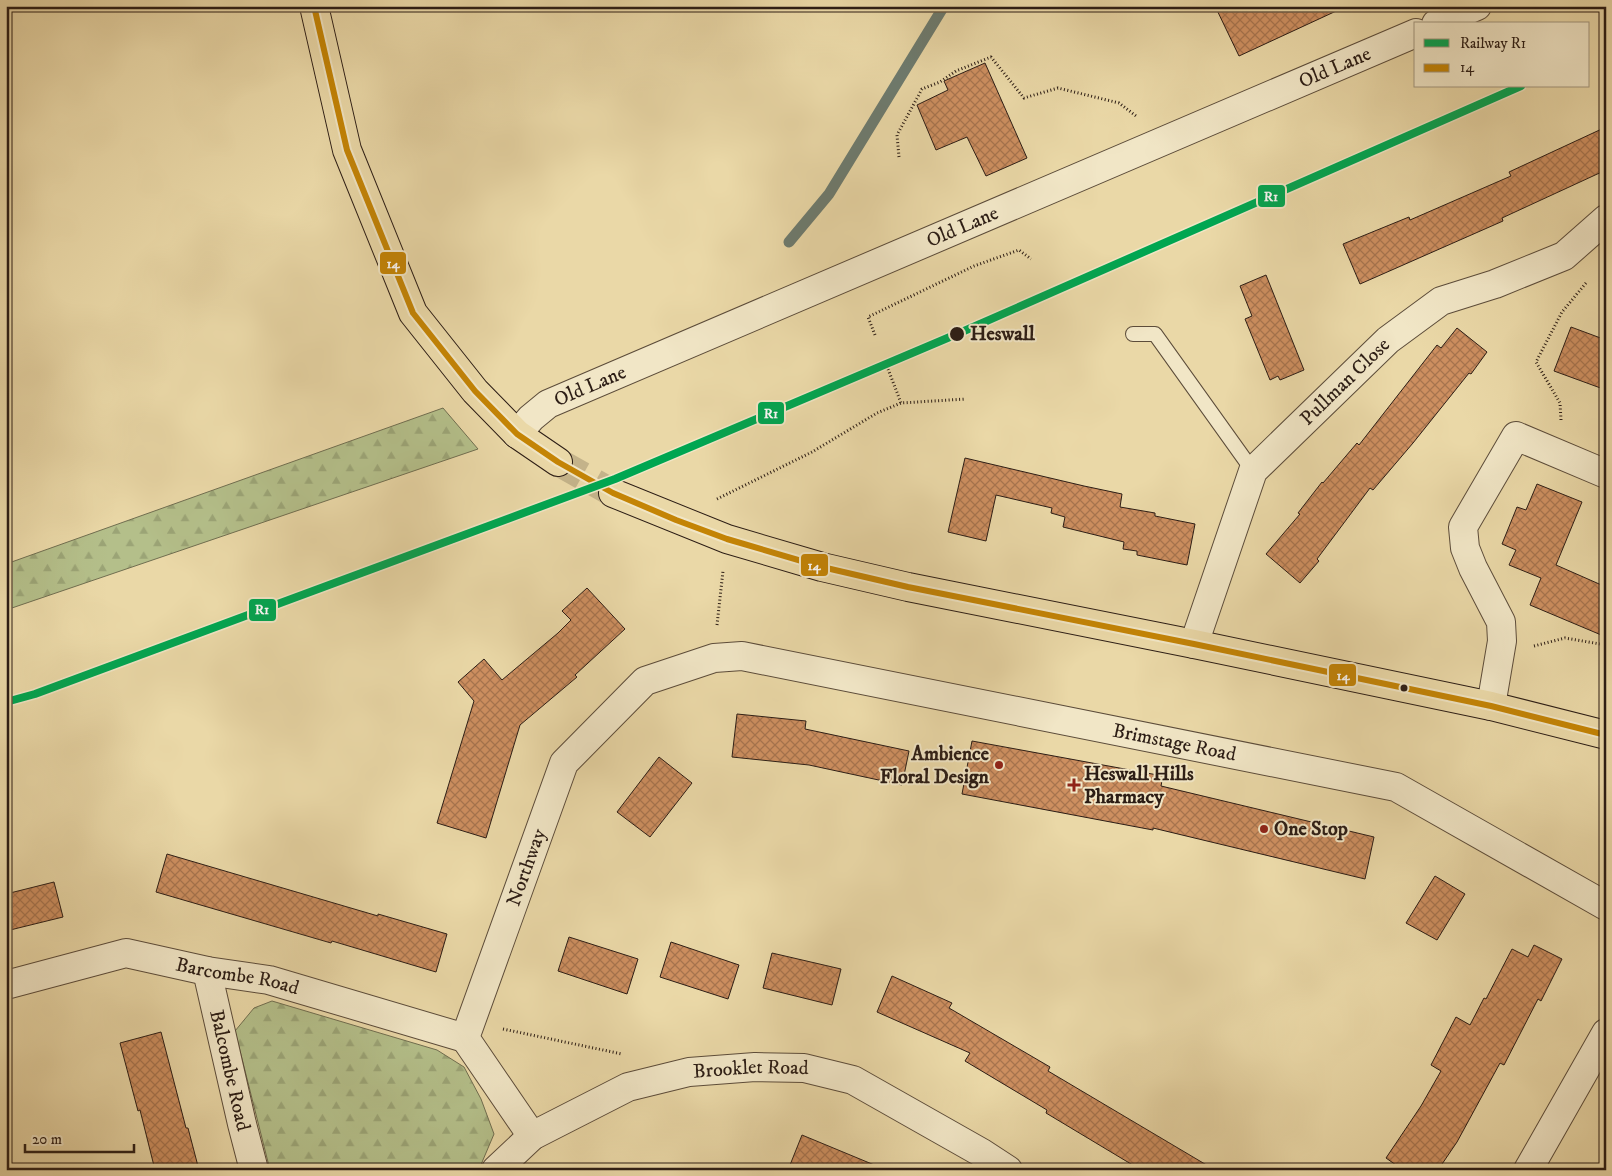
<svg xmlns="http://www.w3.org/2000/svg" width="1612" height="1176" viewBox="0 0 1612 1176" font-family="'IM FELL DW Pica',serif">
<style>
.forest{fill:url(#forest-firs);stroke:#706e50}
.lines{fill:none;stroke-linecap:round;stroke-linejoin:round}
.stream{stroke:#6d7b6f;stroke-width:11}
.building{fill:url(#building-cross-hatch);stroke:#2c1d15}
.primary-tunnel{stroke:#c4b38a;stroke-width:28;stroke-dasharray:28 14;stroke-linecap:butt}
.lane-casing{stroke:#5c4c3a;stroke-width:16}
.street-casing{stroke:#5c4c3a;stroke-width:30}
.primary-casing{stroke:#2c1d15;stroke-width:30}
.path{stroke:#2c1d15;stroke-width:3;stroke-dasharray:1 2.5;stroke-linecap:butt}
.lane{stroke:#f1e6c6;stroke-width:14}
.street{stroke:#f1e6c6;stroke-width:28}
.primary{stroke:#ead8a7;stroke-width:28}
.bus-1-casing{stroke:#f1e6c6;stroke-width:10}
.bus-1{stroke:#c48405;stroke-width:6}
.rail-1-casing{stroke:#f1e6c6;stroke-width:11}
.rail-1{stroke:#00a651;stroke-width:8}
.stop-dot{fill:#2c1d15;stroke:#f1e6c6;stroke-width:2}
.poi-dot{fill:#8f2418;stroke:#f1e6c6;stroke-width:2}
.labels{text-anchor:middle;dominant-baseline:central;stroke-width:4;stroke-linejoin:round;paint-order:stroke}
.street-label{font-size:20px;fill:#2c1d15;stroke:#f1e6c6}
.stop-label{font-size:20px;font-weight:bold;fill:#2c1d15;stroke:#f1e6c6;text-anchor:start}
.poi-label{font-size:20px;font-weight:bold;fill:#2c1d15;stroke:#f1e6c6;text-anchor:start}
.line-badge{stroke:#f1e6c6;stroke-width:2}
.badge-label{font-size:14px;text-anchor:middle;font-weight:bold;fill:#fff}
</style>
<defs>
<pattern id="forest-firs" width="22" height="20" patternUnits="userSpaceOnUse" patternTransform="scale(1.25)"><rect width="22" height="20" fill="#b4bf8a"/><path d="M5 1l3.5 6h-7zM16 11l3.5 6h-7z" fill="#9ba476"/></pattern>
<pattern id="building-cross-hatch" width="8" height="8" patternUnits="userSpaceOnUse" patternTransform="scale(1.25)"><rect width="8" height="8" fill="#cd8f60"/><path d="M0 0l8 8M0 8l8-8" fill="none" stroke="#a7744e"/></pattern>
</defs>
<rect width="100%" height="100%" fill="#ead8a7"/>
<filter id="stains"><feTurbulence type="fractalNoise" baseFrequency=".004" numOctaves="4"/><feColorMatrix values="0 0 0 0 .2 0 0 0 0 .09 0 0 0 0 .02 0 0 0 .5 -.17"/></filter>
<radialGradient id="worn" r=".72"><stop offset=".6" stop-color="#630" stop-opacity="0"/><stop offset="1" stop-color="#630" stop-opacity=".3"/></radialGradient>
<!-- forest -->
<g class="forest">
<path d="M443 408 478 449 6 610V564Z"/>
<path d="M272 1001 437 1050 464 1067 481 1099 494 1134 480 1167 476 1170H270L235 1031 254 1008Z"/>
</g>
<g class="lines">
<!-- stream -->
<path class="stream" d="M789 242 829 194 944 6"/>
</g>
<!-- building -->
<g class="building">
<path d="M1215 6H1347L1239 56Z"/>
<path d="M985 63 1027 158 986 176 967 137 936 150 917 105 948 90 944 81Z"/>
<path d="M1606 127V170L1502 218 1503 221 1360 284 1343 244 1409 217 1410 220 1511 176 1509 172Z"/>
<path d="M1266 275 1304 370 1280 380 1278 376 1270 380 1245 319 1252 316 1240 286Z"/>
<path d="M1571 327 1606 340V390L1554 371Z"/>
<path d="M1457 328 1487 352 1471 374 1469 373 1413 443 1373 490 1370 488 1317 559 1319 561 1300 583 1266 554 1300 514 1298 513 1322 482 1323 483 1357 443 1359 445 1437 345 1441 348Z"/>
<path d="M965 458 1084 486 1122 494 1120 507 1155 513V516L1195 524 1187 565 1137 555V551L1123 549 1124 542 1063 527 1065 517 1051 513 1052 508 996 495 986 541 948 532Z"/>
<path d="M1537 484 1582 502 1556 565 1606 587V637L1530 605 1541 578 1509 565 1516 550 1502 544 1517 507 1526 510Z"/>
<path d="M587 588 625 629 575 675 577 677 520 725 486 838 437 823 474 701 458 682 484 659 502 680 558 633 571 620 562 611Z"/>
<path d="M737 714 806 721 805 729 909 751 902 785 809 765 732 757Z"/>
<path d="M972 741 1163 776 1161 786 1374 837 1365 879 1153 828V830L962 794Z"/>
<path d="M659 757 692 783 650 837 617 812Z"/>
<path d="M167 854 378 916V914L447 934 436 972 332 941 331 943 156 892Z"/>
<path d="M1435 876 1465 894 1437 940 1406 923Z"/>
<path d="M54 882 63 917 6 931V894Z"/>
<path d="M569 937 638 959 627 994 558 971Z"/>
<path d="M671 942 739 965 728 999 660 977Z"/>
<path d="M1534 945 1562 959 1541 1001 1538 999 1504 1065 1500 1063 1457 1142 1438 1170H1403L1386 1158 1421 1106 1441 1071 1431 1065 1456 1017 1470 1025 1484 998 1486 999 1512 949 1528 957Z"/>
<path d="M772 953 841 969 832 1005 763 988Z"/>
<path d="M892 976 952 1003 949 1008 1050 1067 1048 1071 1215 1170H1141L1046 1113 1047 1110 965 1061 970 1053 877 1012Z"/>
<path d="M161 1032 186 1128H188L199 1170H155L140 1110 138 1111 120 1043Z"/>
<path d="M802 1135 884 1169V1170H788Z"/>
</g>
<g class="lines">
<!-- primary-tunnel -->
<path class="primary-tunnel" d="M558 462 613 493"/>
<!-- lane casing -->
<g class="lane-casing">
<path id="lane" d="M1133 334H1155L1253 471"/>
</g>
<!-- street casing -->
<g class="street-casing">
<g id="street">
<path d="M1436 24 1477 6"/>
<path id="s1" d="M517 434 531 418 548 404 1416 33"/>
<path id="s2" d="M1194 644 1253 471 1388 340 1441 301 1495 284 1564 256 1606 219"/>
<path d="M1491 706 1502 641 1501 622 1473 568 1465 548 1463 527 1516 436 1606 474"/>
<path id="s3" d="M207 971 242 1124 254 1170"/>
<path id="s4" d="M6 985 126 953 207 971 269 980 465 1038"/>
<path id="s5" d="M532 1136 465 1038 564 763 645 681 714 658 742 656 1396 787 1606 906"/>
<path id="s6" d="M496 1170 532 1136 628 1087 689 1072 755 1067 804 1068 853 1080 982 1153 1008 1170"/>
<path d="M1528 1170 1606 1033"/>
</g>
</g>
<!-- primary casing -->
<g class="primary-casing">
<g id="primary">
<path d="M314 6 347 150 413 313 475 391 517 434 558 462"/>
<path d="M613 493 727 539 822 567 908 587 1194 644 1491 706 1606 735"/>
</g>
</g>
<!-- path -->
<g class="path">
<path d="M899 157 897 135 922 89 940 82 956 71 991 57 1024 98 1058 88 1119 103 1136 116"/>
<path d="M875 335 868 317 974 266 1019 250 1031 259"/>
<path d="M888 369 901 403"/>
<path d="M1561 420 1560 403 1536 362 1562 312 1586 283"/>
<path d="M717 499 812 452 877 413 901 403 966 399"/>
<path d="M717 625 723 571"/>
<path d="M1534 646 1565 638 1606 645"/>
<path d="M503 1029 622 1054"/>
</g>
<!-- lane -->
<use href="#lane" class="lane"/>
<!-- street -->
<use href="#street" class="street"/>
<!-- primary -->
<use href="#primary" class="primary"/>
<!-- bus-1 casing -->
<g class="bus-1-casing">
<path id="bus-1" d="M314 6 347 150 413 313 475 391 517 434 558 462 613 493 676 520 727 539 822 567 908 587 1194 644 1491 706 1606 735"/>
</g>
<!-- bus-1 -->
<use href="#bus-1" class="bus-1"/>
<!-- rail-1 casing -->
<g class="rail-1-casing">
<path id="rail-1" d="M6 702 35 694 615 479 964 331 1521 86"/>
</g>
<!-- rail-1 -->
<use href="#rail-1" class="rail-1"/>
</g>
<!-- markers -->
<g class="stop-dot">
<circle cx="957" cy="334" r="8"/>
<circle cx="1404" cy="688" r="4.5"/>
</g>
<g class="poi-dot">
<circle cx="999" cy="765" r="5"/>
<path d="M1071.5 777.5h5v5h5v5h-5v5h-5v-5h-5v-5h5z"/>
<circle cx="1264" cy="829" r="5"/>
</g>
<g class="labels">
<!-- street labels -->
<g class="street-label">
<text stroke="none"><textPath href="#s1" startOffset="899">Old Lane</textPath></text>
<text stroke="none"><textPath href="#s1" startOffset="494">Old Lane</textPath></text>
<text stroke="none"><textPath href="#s2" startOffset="311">Pullman Close</textPath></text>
<text stroke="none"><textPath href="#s1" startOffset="89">Old Lane</textPath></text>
<text stroke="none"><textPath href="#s5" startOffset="1068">Brimstage Road</textPath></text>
<text stroke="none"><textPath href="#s5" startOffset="300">Northway</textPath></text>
<text stroke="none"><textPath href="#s4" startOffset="238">Barcombe Road</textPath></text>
<text stroke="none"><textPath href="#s3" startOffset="102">Balcombe Road</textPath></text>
<text stroke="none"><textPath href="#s6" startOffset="282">Brooklet Road</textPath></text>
</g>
<!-- stop labels -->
<g class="stop-label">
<text x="970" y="334">Heswall</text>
</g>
<!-- poi labels -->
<g class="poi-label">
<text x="989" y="754" text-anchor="end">Ambience<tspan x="989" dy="23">Floral Design</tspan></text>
<text x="1084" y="774">Heswall Hills<tspan x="1084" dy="23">Pharmacy</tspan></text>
<text x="1274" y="829">One Stop</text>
</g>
</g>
<g class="line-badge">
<rect x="1257" y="184" width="29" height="24" rx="5" fill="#00a651"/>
<rect x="379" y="251" width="28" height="24" rx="5" fill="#c48405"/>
<rect x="757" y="401" width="28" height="24" rx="5" fill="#00a651"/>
<rect x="800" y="553" width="29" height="24" rx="5" fill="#c48405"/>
<rect x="248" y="598" width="29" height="24" rx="5" fill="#00a651"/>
<rect x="1328" y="663" width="29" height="24" rx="5" fill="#c48405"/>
</g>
<g class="badge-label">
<text x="1271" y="201">R1</text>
<text x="393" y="268">14</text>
<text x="771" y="418">R1</text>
<text x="814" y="570">14</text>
<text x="262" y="614">R1</text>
<text x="1343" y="680">14</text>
</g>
<!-- margin -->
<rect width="1612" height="1176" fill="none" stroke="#ead8a7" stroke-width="25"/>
<rect x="8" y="8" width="1597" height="1161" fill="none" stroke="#2c1d15" stroke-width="2.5"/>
<rect x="12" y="12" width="1587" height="1151" fill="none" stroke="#2c1d15"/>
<!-- legend -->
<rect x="1414" y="22" width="175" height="65" fill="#f1e6c6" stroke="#a2967f"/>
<rect x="1424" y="39" width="25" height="8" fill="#00a651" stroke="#a2967f"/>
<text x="1460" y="48" font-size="15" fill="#2c1d15">Railway R1</text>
<rect x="1424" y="64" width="25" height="8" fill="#c48405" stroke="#a2967f"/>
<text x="1460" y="72" font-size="15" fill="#2c1d15">14</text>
<!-- scale -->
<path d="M25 1144v8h109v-8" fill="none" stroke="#2c1d15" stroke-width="2.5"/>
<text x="32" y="1144" font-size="15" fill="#2c1d15" stroke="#f1e6c6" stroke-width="4" paint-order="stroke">20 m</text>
<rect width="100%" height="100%" filter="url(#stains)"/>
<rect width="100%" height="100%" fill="url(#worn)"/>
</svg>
